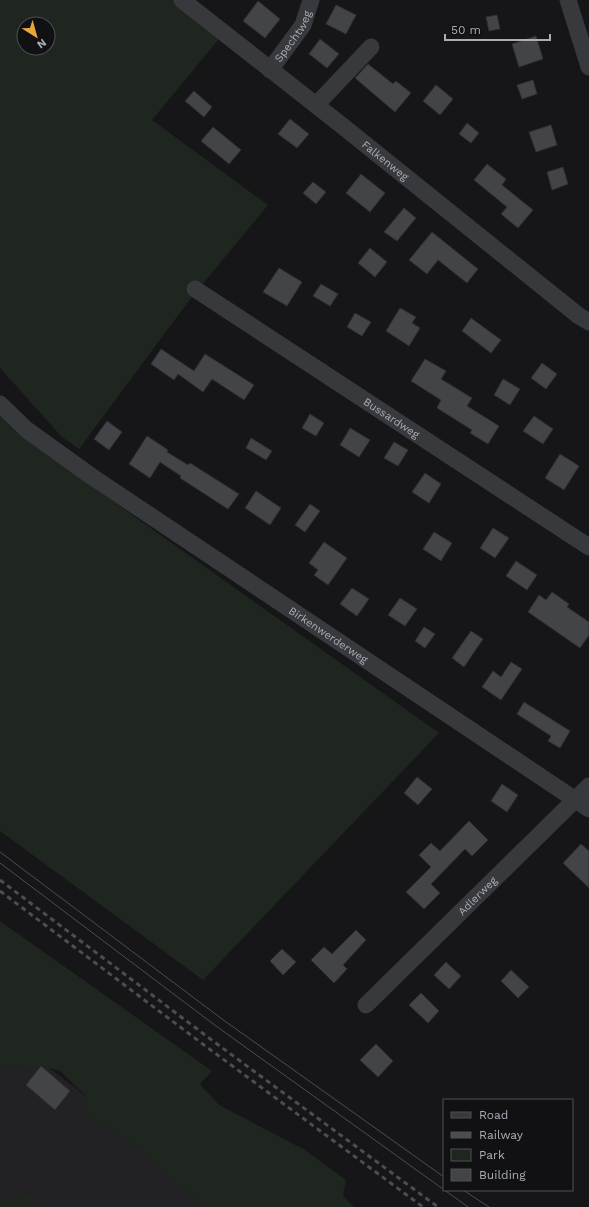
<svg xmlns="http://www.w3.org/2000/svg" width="589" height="1207" viewBox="0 0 589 1207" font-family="'Work Sans',sans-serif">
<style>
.built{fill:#222225}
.green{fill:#1e261f;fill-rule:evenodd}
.building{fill:#434448;stroke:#303034}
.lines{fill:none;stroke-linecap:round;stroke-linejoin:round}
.minor{stroke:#37393d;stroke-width:17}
.tram{stroke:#4a4d52;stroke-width:1}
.rail{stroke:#4a4d52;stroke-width:3;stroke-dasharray:5 4;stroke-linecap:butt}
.labels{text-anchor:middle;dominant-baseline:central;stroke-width:3;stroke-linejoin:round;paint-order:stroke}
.street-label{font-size:11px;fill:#a9aeb7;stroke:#111113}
</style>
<rect width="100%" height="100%" fill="#161618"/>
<!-- built -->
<path class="built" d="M0 1030 230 1207H0Z"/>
<!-- green -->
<g class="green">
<path d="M0 0H182L224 33 152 120 268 205 191 298 79 449 62 437 0 368ZM24 24H48V48H24Z"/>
<path d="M0 416 24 438 439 733 203 980 0 831Z"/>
<path d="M0 921 212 1071 200 1084 219 1105 305 1150 346 1180 343 1196 354 1207H203L126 1139 82 1113 86 1096 60 1071 41 1066 28 1070 11 1064 0 1071Z"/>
<path d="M33 1195 35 1207H0V1199Z"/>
</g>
<!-- building -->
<g class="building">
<path d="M258 1 280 19 265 38 243 21Z"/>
<path d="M336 5 356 15 346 34 326 24Z"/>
<path d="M497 15 500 29 489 31 486 17Z"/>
<path d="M536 36 543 59 519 67 512 44Z"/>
<path d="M320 39 339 54 327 68 309 54Z"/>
<path d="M368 64 393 84 396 81 411 93 395 112 355 78Z"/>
<path d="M533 80 537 94 522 99 517 85Z"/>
<path d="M436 85 453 99 440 115 423 101Z"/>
<path d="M194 91 212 107 204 117 185 101Z"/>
<path d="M290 119 309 134 297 148 278 134Z"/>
<path d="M467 123 479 133 471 143 459 134Z"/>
<path d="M551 125 557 145 536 152 529 132Z"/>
<path d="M213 127 241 150 229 164 201 141Z"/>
<path d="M487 164 506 179 502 185 533 210 518 228 501 214 507 207 474 180Z"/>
<path d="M563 167 568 184 552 190 547 172Z"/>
<path d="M361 174 385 193 370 212 346 193Z"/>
<path d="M313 182 326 192 316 204 303 193Z"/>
<path d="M404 208 416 218 397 241 384 232Z"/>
<path d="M432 232 478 269 467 283 438 260 427 274 409 260Z"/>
<path d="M370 248 387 262 375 277 358 263Z"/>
<path d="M279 268 302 282 287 306 263 292Z"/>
<path d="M321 284 338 294 330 306 313 296Z"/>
<path d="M400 308 416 317 412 323 420 328 409 346 386 331Z"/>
<path d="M355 313 371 322 362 336 347 327Z"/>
<path d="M471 318 501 340 491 353 462 331Z"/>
<path d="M161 349 194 371 205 354 254 385 244 400 212 379 203 392 178 374 174 380 151 364Z"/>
<path d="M425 359 446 371 441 379 472 398 467 406 499 426 488 444 470 433 472 430 437 408 441 400 411 381Z"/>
<path d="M542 363 557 374 546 389 531 378Z"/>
<path d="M503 379 520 389 510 405 494 395Z"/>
<path d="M310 414 324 423 316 436 302 428Z"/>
<path d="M534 416 553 429 543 444 523 431Z"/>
<path d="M107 421 122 432 109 450 94 439Z"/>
<path d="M350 428 370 440 359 457 340 445Z"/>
<path d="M147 436 168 450 167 452 188 465 190 463 239 494 228 509 180 478 181 476 160 462 150 478 129 464Z"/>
<path d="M251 438 272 451 266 460 246 448Z"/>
<path d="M394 442 408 450 398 466 384 458Z"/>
<path d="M560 454 579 466 564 490 545 478Z"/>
<path d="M425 473 441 484 429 503 412 492Z"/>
<path d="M256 491 281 508 270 525 245 508Z"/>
<path d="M310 504 320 511 305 532 295 525Z"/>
<path d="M493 528 509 538 495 558 480 548Z"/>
<path d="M434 532 452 543 441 561 423 549Z"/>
<path d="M324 542 347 558 328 585 314 575 318 570 309 563Z"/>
<path d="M516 561 537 575 527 590 506 576Z"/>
<path d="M352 588 369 599 357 616 340 604Z"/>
<path d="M552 592 569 604 567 607 589 622V635L580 648 528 612 539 595 546 600Z"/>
<path d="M400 598 417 609 405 626 388 615Z"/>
<path d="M424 627 435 634 425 648 415 641Z"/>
<path d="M471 631 483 639 464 667 452 658Z"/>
<path d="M511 662 522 669 501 700 482 687 493 671 501 677Z"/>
<path d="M524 702 570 731 560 748 548 741 551 736 517 714Z"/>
<path d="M417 777 432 789 418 805 404 793Z"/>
<path d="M502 784 518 795 507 812 491 801Z"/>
<path d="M469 821 488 840 472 856 465 849 431 884 440 893 424 909 406 892 431 867 419 855 431 843 440 851Z"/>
<path d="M581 844 589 851V888L563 863Z"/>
<path d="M356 930 366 940 343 965 347 969 334 983 311 960 324 947 332 954Z"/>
<path d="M282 949 296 962 283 975 270 961Z"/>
<path d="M446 962 461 976 449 989 434 975Z"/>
<path d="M511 970 529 987 518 998 501 981Z"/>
<path d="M421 993 439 1011 428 1023 409 1005Z"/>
<path d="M376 1044 393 1061 378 1077 360 1060Z"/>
<path d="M41 1066 70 1091 55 1110 26 1085Z"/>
</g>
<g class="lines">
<!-- minor -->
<g class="minor">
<path id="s1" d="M182 0 340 124 579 316 589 322"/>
<path d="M568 0 589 67"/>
<path id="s2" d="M270 70 303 25 311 0"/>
<path d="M316 105 371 47"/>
<path id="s3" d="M195 289 589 547"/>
<path id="s4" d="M0 404 27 430 91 476 589 809"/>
<path id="s5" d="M366 1005 589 786"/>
</g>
<!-- tram -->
<g class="tram">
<path d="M0 852 222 1019 444 1177"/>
<path d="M0 863 216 1026 468 1207"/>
<path d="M463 1190 489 1207"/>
</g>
<!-- rail -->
<g class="rail">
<path d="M0 880 209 1038 438 1207"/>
<path d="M0 891 204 1045 423 1207"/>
</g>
</g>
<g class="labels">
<!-- street labels -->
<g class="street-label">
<text stroke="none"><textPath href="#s2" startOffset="41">Spechtweg</textPath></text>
<text stroke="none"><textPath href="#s1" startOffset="259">Falkenweg</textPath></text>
<text stroke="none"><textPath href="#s3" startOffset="235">Bussardweg</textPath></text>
<text stroke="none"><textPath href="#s4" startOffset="402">Birkenwerderweg</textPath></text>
<text stroke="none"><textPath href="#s5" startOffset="156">Adlerweg</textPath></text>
</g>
</g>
<!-- legend -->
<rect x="443" y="1099" width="130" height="92" fill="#111113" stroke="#4e5055"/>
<rect x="451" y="1112" width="20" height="6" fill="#37393d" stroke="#4e5055"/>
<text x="479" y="1119" font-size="12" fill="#a9aeb7">Road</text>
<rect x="451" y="1132" width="20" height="6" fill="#4a4d52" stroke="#4e5055"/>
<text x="479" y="1139" font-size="12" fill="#a9aeb7">Railway</text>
<rect x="451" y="1149" width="20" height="12" fill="#1e261f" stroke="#4e5055"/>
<text x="479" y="1159" font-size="12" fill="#a9aeb7">Park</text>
<rect x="451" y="1169" width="20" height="12" fill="#434448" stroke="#4e5055"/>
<text x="479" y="1179" font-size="12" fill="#a9aeb7">Building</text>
<!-- north arrow -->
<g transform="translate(36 36) rotate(143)"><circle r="19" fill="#111113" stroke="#4e5055"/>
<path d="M0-3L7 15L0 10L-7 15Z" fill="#e9a63d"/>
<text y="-6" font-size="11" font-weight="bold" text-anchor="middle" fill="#a9aeb7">N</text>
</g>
<!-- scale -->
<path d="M445 34v6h105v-6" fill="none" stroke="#a9aeb7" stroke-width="2"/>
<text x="451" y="34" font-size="12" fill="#a9aeb7" stroke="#111113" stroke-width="3" paint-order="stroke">50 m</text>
</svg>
